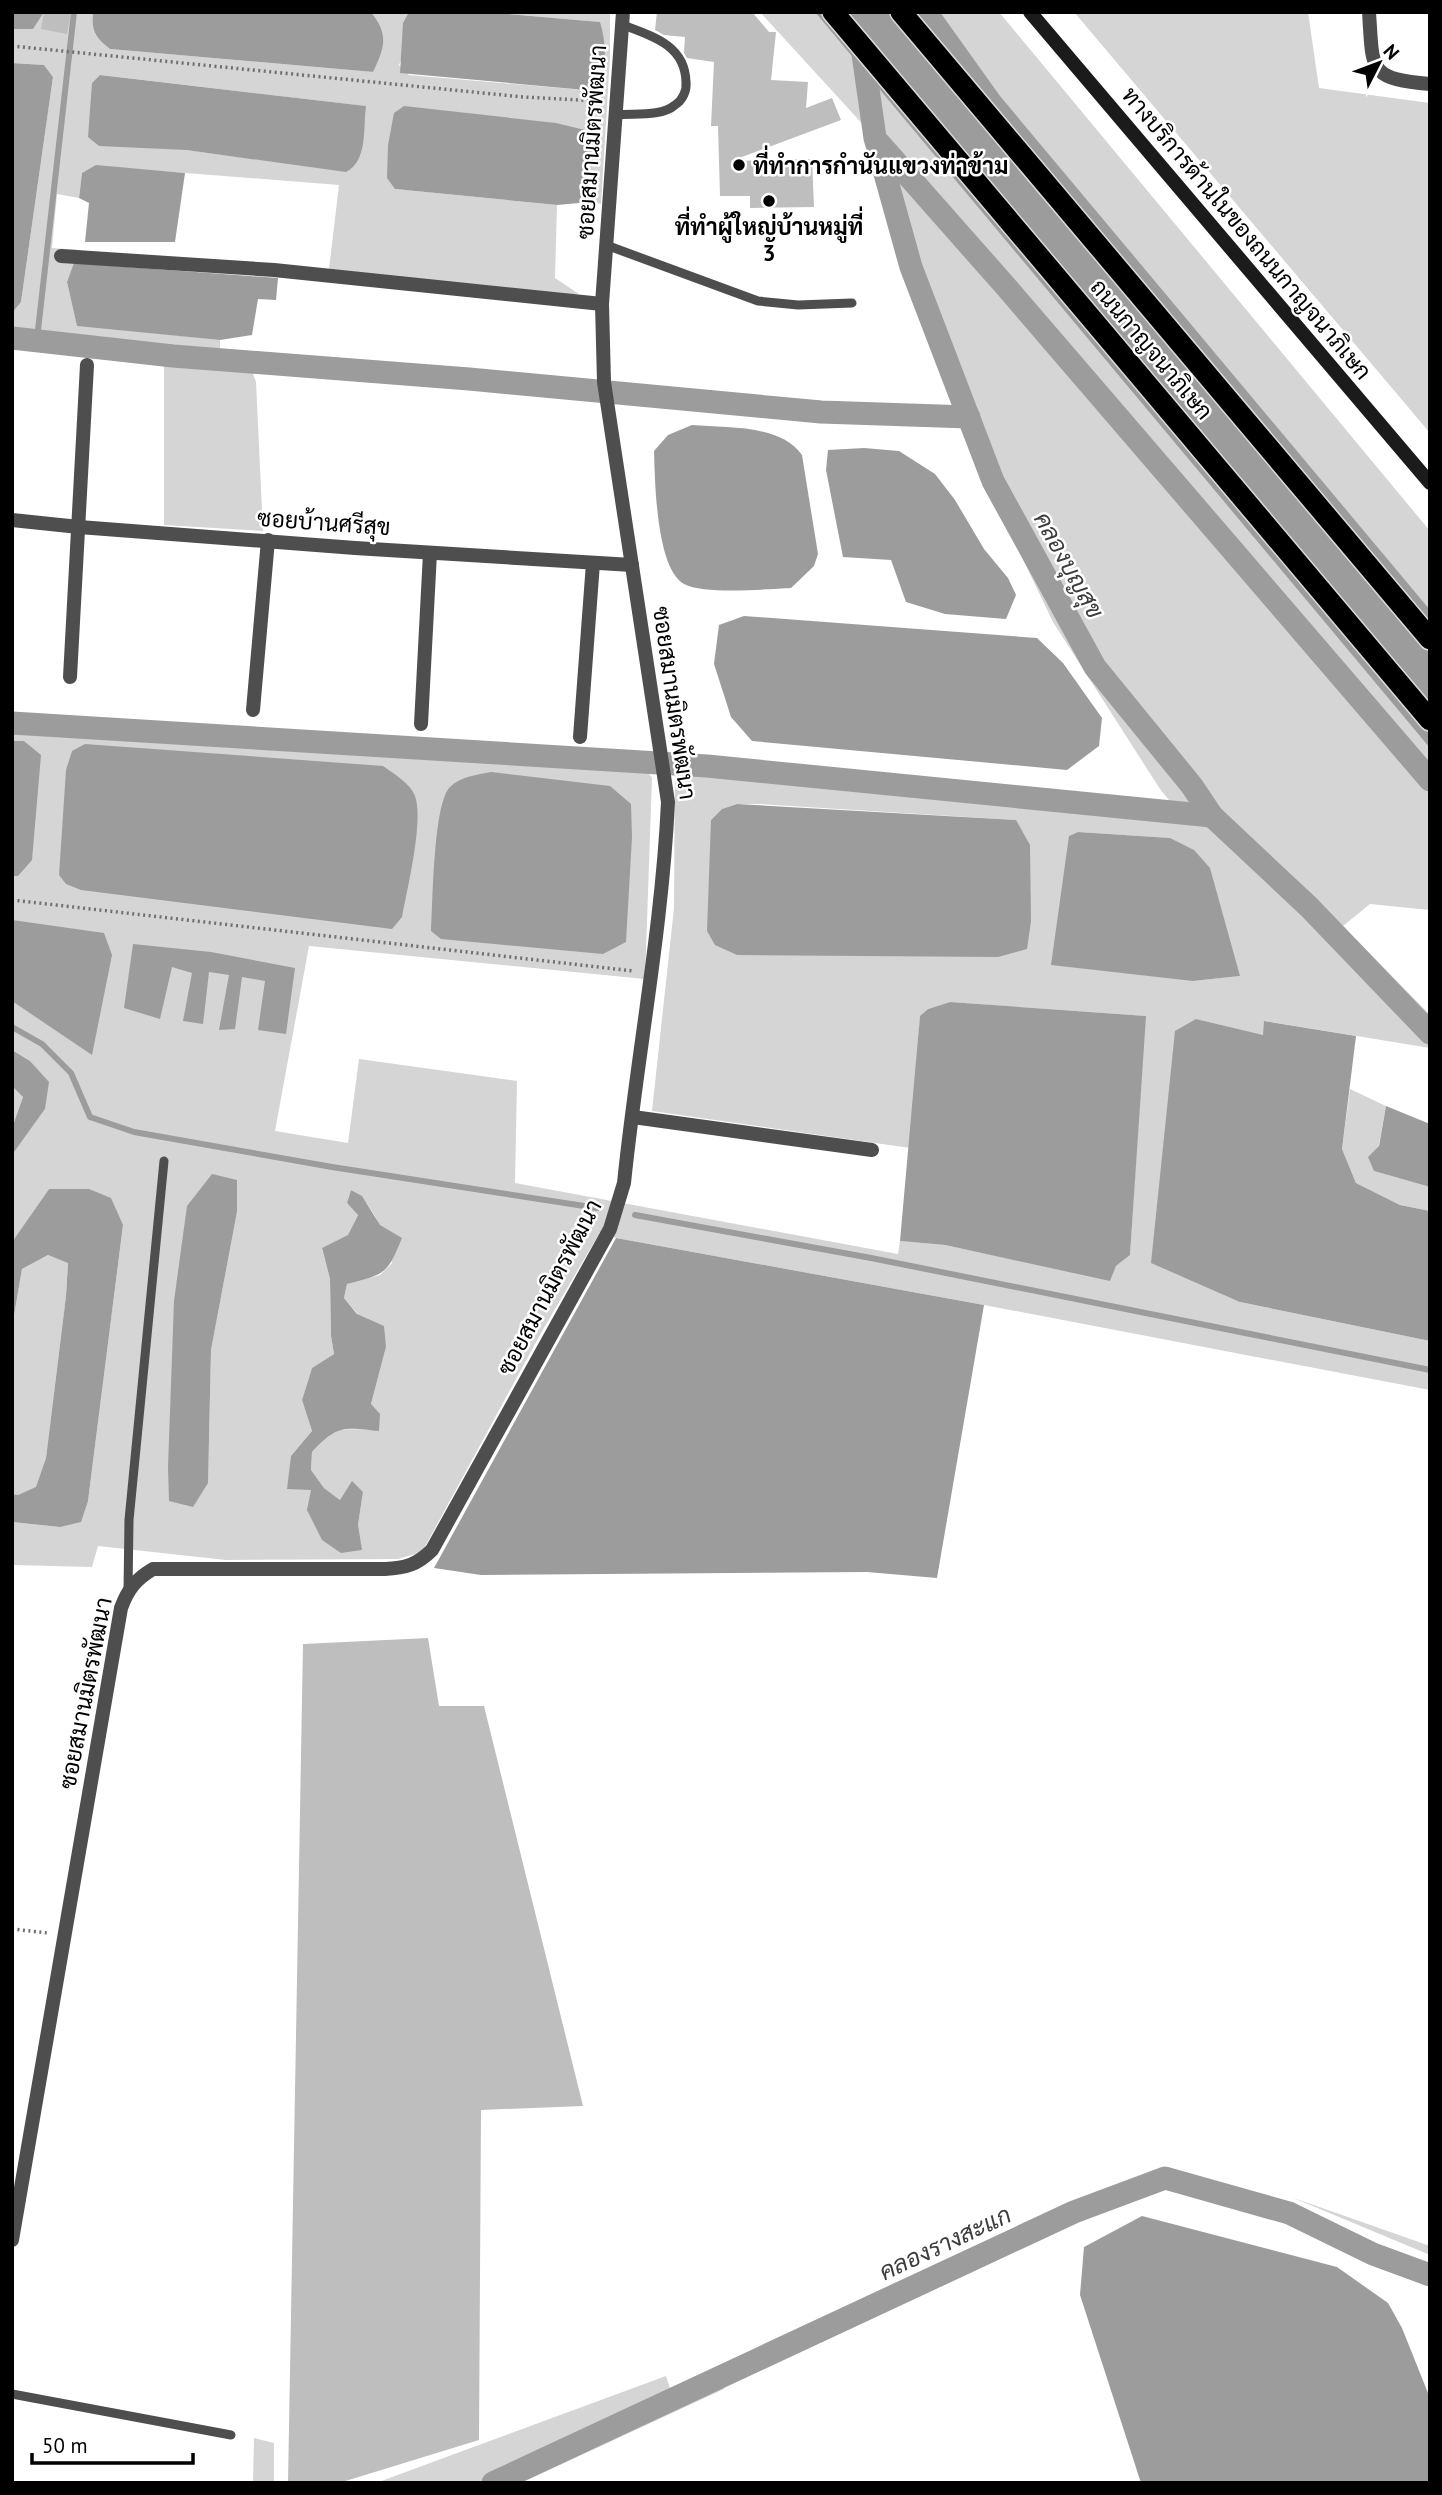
<svg xmlns="http://www.w3.org/2000/svg" width="1442" height="2495" viewBox="0 0 1442 2495" font-family="'PT Sans',Sarabun,sans-serif">
<style>
.green{fill:#d5d5d5;fill-rule:evenodd}
.water{fill:#9c9c9c}
.lines{fill:none;stroke-linecap:round;stroke-linejoin:round}
.stream{stroke:#9c9c9c;stroke-width:6}
.canal{stroke:#9c9c9c;stroke-width:23}
.building{fill:#bebebe}
.motorway-casing{stroke:#dbdbdb;stroke-width:24}
.path{stroke:#707070;stroke-width:3.5;stroke-dasharray:2 3.5;stroke-linecap:butt}
.service{stroke:#4e4e4e;stroke-width:9}
.minor{stroke:#4e4e4e;stroke-width:14}
.secondary{stroke:#1b1b1b;stroke-width:14}
.motorway{stroke:#000;stroke-width:21}
.poi-dot{fill:#000;stroke:#fff;stroke-width:2.5}
.labels{text-anchor:middle;dominant-baseline:central;stroke-width:5;stroke-linejoin:round;paint-order:stroke}
.street-label{font-size:23px;fill:#000;stroke:#fff}
.poi-label{font-size:23px;font-weight:bold;fill:#000;stroke:#fff;text-anchor:start}
.water-label{font-size:24px;font-style:italic;fill:#3d3d3d;stroke:#fff}
</style>
<rect width="100%" height="100%" fill="#fff"/>
<!-- green -->
<g class="green">
<path d="M12 12H93C91 30 95 38 110 49L373 72C385 48 389 34 371 12H409C399 32 408 49 399 65L409 75 596 91 600 22 486 12H610V57L601 204 590 202 591 144 395 189 557 205 555 278 579 294 549 295 329 269 339 185 96 166 82 173 79 198 57 194 52 248 81 250 67 282 77 325 220 340V365H250L256 382 263 531 164 525V360L12 346V313L21 302 53 77 44 65 12 63ZM101 75 365 106 346 171 186 150 92 83Z"/>
<path d="M760 12H999L1430 531V910L1370 904 1343 926 1430 1015V1048L1265 1021 1264 1036 1196 1019 1240 1302 1430 1341V1390L984 1305 616 1238 600 1232 541 1333 422 1552 398 1559 226 1560 98 1546 92 1567 12 1565V1522L60 1527 88 1501 123 1225 49 1189 12 1242V1155L45 1109 30 1061 12 1050V876L19 875 24 741H12V712L637 756 652 778 645 979 309 946 275 1131 348 1143 359 1059 517 1081 515 1183 898 1254 900 1241 945 1245 1110 1280 1116 1266 1130 1255 1145 1016 950 1002 928 1009 920 1017 910 1148 652 1111 674 908 675 758 1173 805 1160 789 1053 622 964 437 903 266 868 130ZM737 804H759L1016 820H711L722 809ZM1078 832 1169 838 1239 976 1193 981 1069 836ZM212 1174 237 1212 211 1350 208 1482ZM351 1190C376 1204 384 1237 392 1263L380 1275 347 1284 344 1298 386 1347 371 1404 379 1430C343 1430 339 1423 312 1452L311 1470 324 1488 340 1500 363 1492 358 1525 312 1489H288L291 1456 312 1431 302 1400 312 1368 334 1354 331 1336 330 1279 322 1249 348 1236 358 1214 347 1203Z"/>
<path d="M1074 12H1308L1319 88 1430 103V433Z"/>
<path d="M12 1086 23 1097 12 1128Z"/>
<path d="M1350 1089 1386 1106 1374 1171 1430 1187V1211L1400 1205 1356 1183 1342 1149Z"/>
<path d="M48 1255 68 1262 66 1296 46 1458 36 1488 18 1495 12 1494V1327L22 1269Z"/>
<path d="M1291 2197 1430 2246V2255Z"/>
<path d="M715 2368 724 2389 521 2483H376L666 2376 671 2391Z"/>
<path d="M254 2438 274 2443V2483H253Z"/>
</g>
<!-- water -->
<g class="water">
<path d="M12 12H44L33 29H12Z"/>
<path d="M93 12H371C389 34 385 48 373 72L110 49C95 38 91 30 93 12Z"/>
<path d="M409 12H486L600 22C607 45 607 69 596 91L400 73 403 23Z"/>
<path d="M815 12H940L1000 96 1430 610V748Z"/>
<path d="M12 63 44 65 53 77 21 302 12 313Z"/>
<path d="M100 75 366 106C363 128 368 161 346 172L186 150 99 146 88 137 92 83Z"/>
<path d="M404 106 556 123 585 130 591 144 590 202 557 205 395 189 387 178 388 145 394 113Z"/>
<path d="M96 165 185 173 175 242H85L89 203 79 198 82 173Z"/>
<path d="M74 263 278 278 276 300 258 299 252 335 220 340 77 326 67 282Z"/>
<path d="M692 425C726 428 781 424 802 455L818 554 814 566 791 588C766 589 705 595 684 584 656 568 655 481 654 451L668 435Z"/>
<path d="M864 448 899 451 935 474 955 500 984 549 1008 578 1016 595 1006 619 945 614 906 602 891 560 843 557 826 470 828 450Z"/>
<path d="M744 616 1037 638 1063 663 1102 718 1099 746 1067 770 752 741 731 717 714 664 719 625Z"/>
<path d="M12 741H24L41 755 32 860 18 876H12Z"/>
<path d="M85 744 383 766C394 774 410 783 415 796 424 821 407 889 402 917L392 929 81 890 66 884 59 875 66 770 72 751Z"/>
<path d="M491 772 610 786 631 804 632 837 626 942 603 954 441 939 431 931C433 903 433 804 450 787 461 776 477 775 491 772Z"/>
<path d="M737 804 1016 820 1030 845 1031 921 1027 949 998 957 737 955 715 945 707 931 711 820 722 809Z"/>
<path d="M1078 832 1170 838 1194 850 1210 868 1240 976 1193 981 1051 965 1069 836Z"/>
<path d="M12 920 104 933 112 955 92 1055 12 1001Z"/>
<path d="M133 944 211 952 295 968 286 1034 258 1030 265 981 242 977 235 1029 219 1030 229 975 209 972 203 1024 183 1021 192 973 172 967 160 1019 124 1008Z"/>
<path d="M950 1002 1146 1016 1130 1255 1116 1266 1110 1281 945 1245 900 1241 920 1016 928 1009Z"/>
<path d="M1196 1019 1263 1035 1264 1021 1356 1036 1342 1149 1356 1183 1400 1205 1430 1211V1341L1240 1302 1151 1263 1175 1031Z"/>
<path d="M12 1050 30 1061 49 1082 45 1109 12 1155V1128L23 1097 12 1086Z"/>
<path d="M1386 1106 1430 1124V1187L1374 1171 1368 1157 1379 1146Z"/>
<path d="M212 1174 237 1180V1212L211 1350 208 1483 193 1507 169 1501 168 1467 174 1301 187 1206Z"/>
<path d="M49 1189H89L111 1198 123 1225 88 1501 81 1522 60 1527 12 1522V1494L18 1495 36 1487 46 1458 66 1296 68 1263 48 1255 22 1269 12 1327V1242Z"/>
<path d="M351 1190 362 1196 380 1225 402 1238C387 1275 385 1274 347 1284L344 1298 357 1314 384 1326 386 1347 371 1404 380 1414 379 1431C344 1427 337 1425 312 1452L311 1470 324 1488 340 1500 352 1481 363 1492 358 1525 362 1550 341 1553 322 1540 307 1510 311 1490 287 1489 291 1456 312 1431 302 1400 312 1368 334 1354 331 1336 330 1279 322 1248 348 1235 358 1215 347 1203Z"/>
<path d="M616 1238 984 1305 937 1578 867 1572 481 1575 434 1568Z"/>
<path d="M1142 2216 1337 2267 1388 2303 1402 2328 1430 2398V2483H1141L1080 2295 1084 2247Z"/>
</g>
<g class="lines">
<!-- stream -->
<g class="stream">
<path d="M37 339 74 12"/>
<path d="M12 1027 42 1044 71 1073 90 1117 134 1132 332 1167 597 1208"/>
<path d="M635 1215 871 1258 1430 1370"/>
</g>
<!-- canal -->
<g class="canal">
<path d="M857 12 875 138 911 267 993 481 1095 667 1192 786 1212 816 1309 907 1430 1033"/>
<path d="M880 144 1008 289 1430 780"/>
<path d="M12 338 173 356 469 379 821 412 969 417"/>
<path d="M12 723 707 766 1212 816"/>
<path d="M493 2483 1074 2212 1165 2178 1289 2213 1373 2254 1430 2275"/>
</g>
</g>
<!-- building -->
<g class="building">
<path d="M44 12H71L67 34 41 29Z"/>
<path d="M657 12H752L769 32H776L771 80 808 82 806 108 832 98 841 120 731 161 812 159 814 207 750 208V196H720L718 126H711L714 62 687 58 684 53 685 37 664 35 655 30Z"/>
<path d="M428 1638 439 1706H484L583 2106 481 2110 479 2440 339 2483H288L303 1644Z"/>
</g>
<g class="lines">
<!-- motorway casing -->
<g class="motorway-casing">
<g id="motorway">
<path d="M833 12 1430 720"/>
<path d="M901 12 1430 639"/>
</g>
</g>
<!-- path -->
<g class="path">
<path d="M12 46 523 97 599 101"/>
<path d="M12 900 633 971"/>
<path d="M12 1929 48 1933"/>
</g>
<!-- service -->
<g class="service">
<path d="M616 115C634 113 661 117 675 105 683 100 687 90 686 82 685 45 652 36 623 25"/>
<path d="M606 245 758 301 798 305 852 303"/>
<path d="M128 1591 129 1520 164 1161"/>
<path d="M12 2394 231 2435"/>
</g>
<!-- minor -->
<g class="minor">
<path d="M1369 12C1373 69 1367 79 1430 84"/>
<path d="M61 256 274 270 602 304"/>
<path d="M12 520 79 527 355 548 632 565"/>
<path d="M70 677 87 365"/>
<path d="M253 710 268 540"/>
<path d="M421 724 430 553"/>
<path d="M580 737 593 563"/>
<path d="M633 1117 872 1150"/>
<path d="M12 2240 121 1608C128 1589 136 1579 153 1569H385C405 1568 417 1565 432 1550L610 1229 624 1183C637 1056 662 930 668 802L604 382 602 304 623 12"/>
</g>
<!-- secondary -->
<path class="secondary" d="M1030 12 1430 483"/>
<!-- motorway -->
<use href="#motorway" class="motorway"/>
</g>
<!-- markers -->
<g class="poi-dot">
<circle cx="739" cy="165" r="7"/>
<circle cx="769" cy="201" r="7"/>
</g>
<g class="labels">
<!-- street labels -->
<g class="street-label">
<text transform="translate(591 142) rotate(-86)">ซอยสมานมิตรพัฒนา</text>
<text transform="translate(1247 233) rotate(50)">ทางบริการด้านในของถนนกาญจนาภิเษก</text>
<text transform="translate(1152 349) rotate(50)">ถนนกาญจนาภิเษก</text>
<text transform="translate(324 522) rotate(4)">ซอยบ้านศรีสุข</text>
<text transform="translate(675 703) rotate(82)">ซอยสมานมิตรพัฒนา</text>
<text transform="translate(549 1287) rotate(-62)">ซอยสมานมิตรพัฒนา</text>
<text transform="translate(85 1693) rotate(-79)">ซอยสมานมิตรพัฒนา</text>
</g>
<!-- poi labels -->
<g class="poi-label">
<text x="753" y="165">ที่ทำการกำนันแขวงท่าข้าม</text>
<text x="769" y="226" text-anchor="middle">ที่ทำผู้ใหญ่บ้านหมู่ที่<tspan x="769" dy="26">3</tspan></text>
</g>
<!-- water labels -->
<g class="water-label">
<text transform="translate(1069 565) rotate(61)">คลองบุญสุข</text>
<text transform="translate(945 2243) rotate(-25)">คลองรางสะแก</text>
</g>
</g>
<!-- border -->
<rect width="1442" height="2495" fill="none" stroke="#000000" stroke-width="28"/>
<!-- north arrow -->
<g transform="translate(1379 63) rotate(48)" stroke="#ffffff" stroke-width="5" paint-order="stroke">
<path d="M0-5L12 26L0 18L-12 26Z" fill="#000000"/>
<text y="-10" font-size="19" font-weight="bold" text-anchor="middle" fill="#000000">N</text>
</g>
<!-- scale -->
<path d="M32 2453v10h161v-10" fill="none" stroke="#000000" stroke-width="3.5"/>
<text x="42" y="2453" font-size="21" fill="#000000" stroke="#ffffff" stroke-width="5" paint-order="stroke">50 m</text>
</svg>
